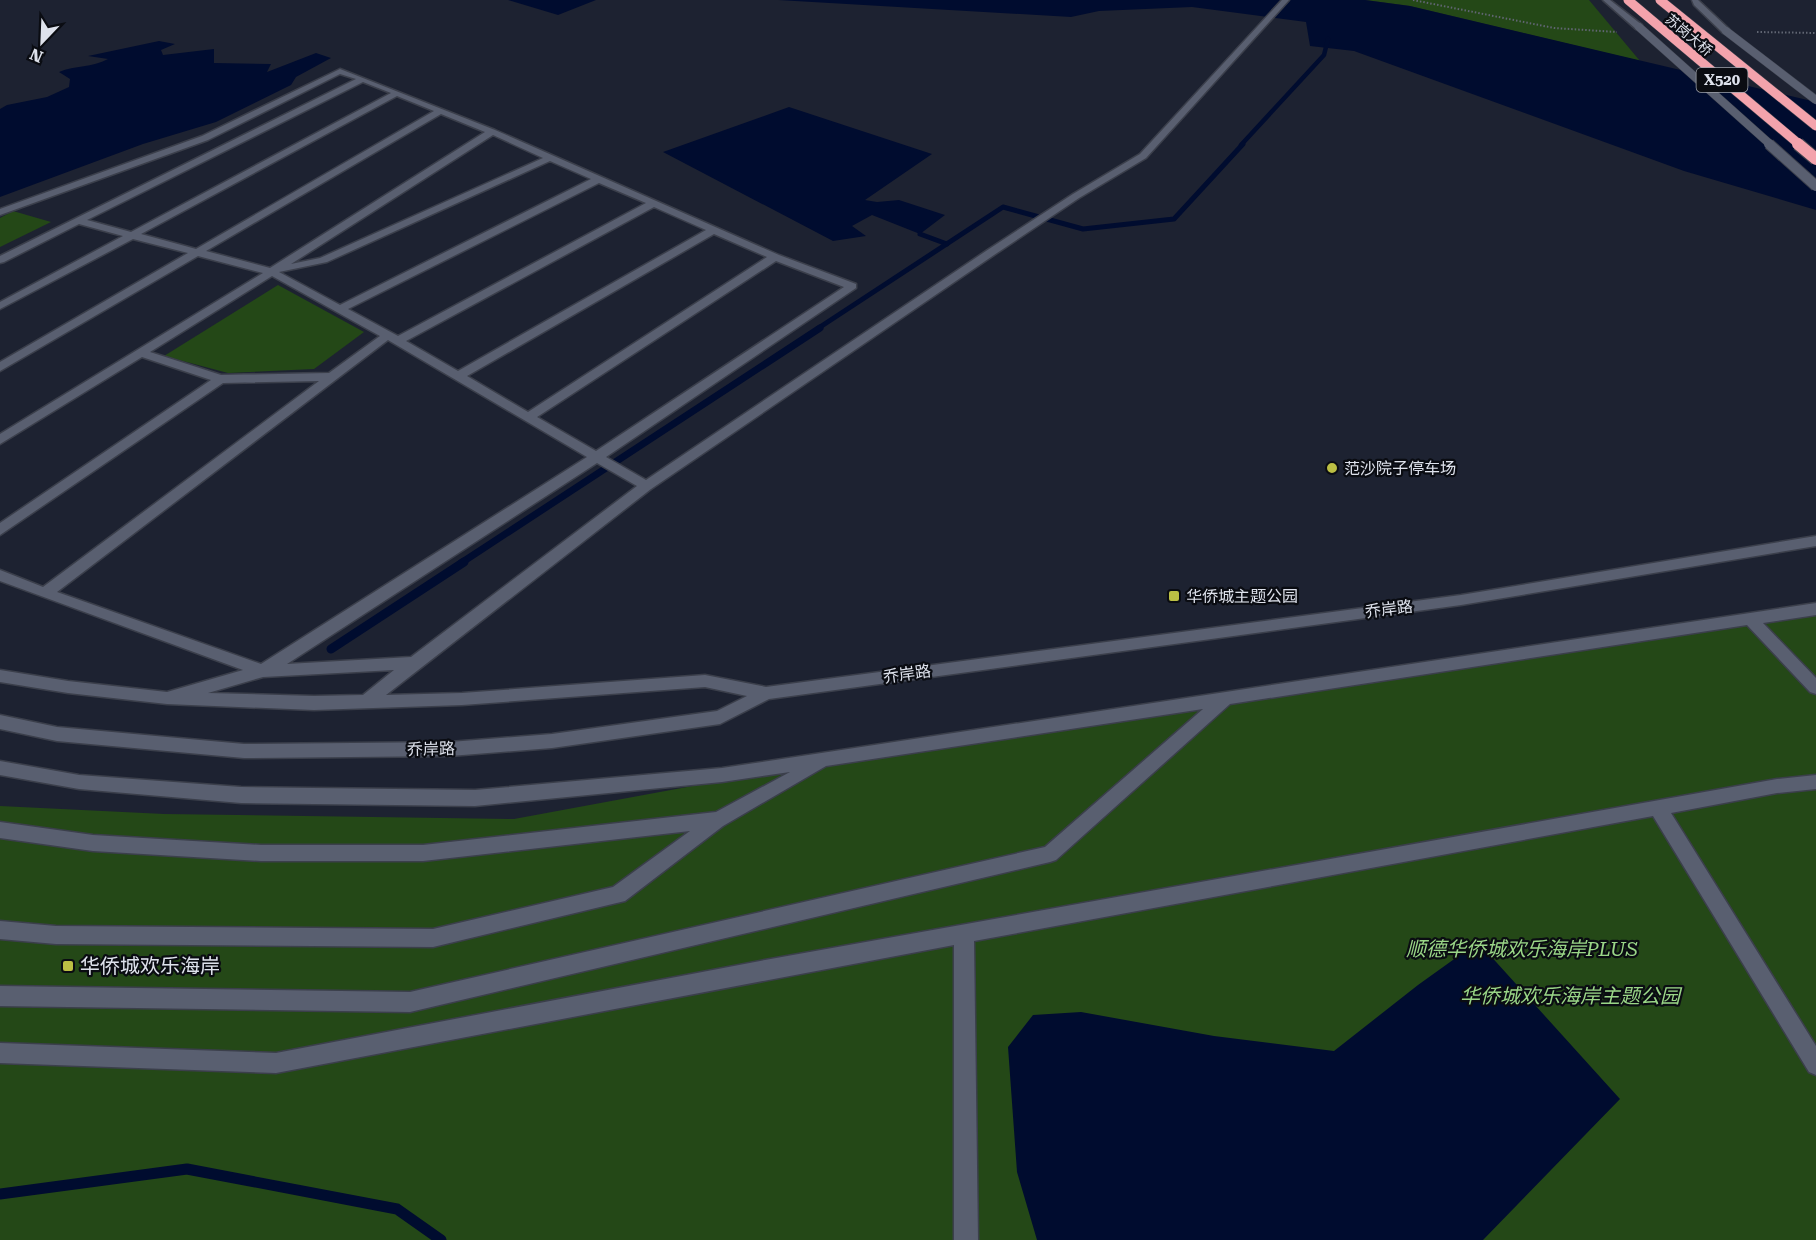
<svg xmlns="http://www.w3.org/2000/svg" width="1816" height="1240" viewBox="0 0 1816 1240" font-family="'Roboto Serif','Noto Sans SC',serif">
<style>
.green{fill:#244817}
.water{fill:#000c2f}
.lines{fill:none;stroke-linecap:round;stroke-linejoin:round}
.stream-far4{stroke:#000c2f;stroke-width:4.5}
.stream-far3{stroke:#000c2f;stroke-width:5}
.stream-far2{stroke:#000c2f;stroke-width:7}
.stream-far1{stroke:#000c2f;stroke-width:9}
.stream{stroke:#000c2f;stroke-width:11}
.minor-casing{stroke:#3b3f4b;stroke-width:3}
.path{stroke:#616673;stroke-width:2;stroke-dasharray:1.5 2;stroke-linecap:butt}
.minor{fill:#595f70;fill-rule:evenodd}
.minor-bridge-far1-casing{stroke:#3b3f4b;stroke-width:9;stroke-linecap:butt}
.minor-bridge-casing{stroke:#3b3f4b;stroke-width:12;stroke-linecap:butt}
.highway-bridge-far1-casing{stroke:#3b3f4b;stroke-width:10;stroke-linecap:butt}
.highway-bridge-casing{stroke:#3b3f4b;stroke-width:14;stroke-linecap:butt}
.minor-bridge-far1{stroke:#595f70;stroke-width:8}
.minor-bridge{stroke:#595f70;stroke-width:10}
.highway-bridge-far1{stroke:#f3a3ac;stroke-width:9}
.highway-bridge{stroke:#f3a3ac;stroke-width:12}
.poi-dot{fill:#bcbf44;stroke:#0a0c12;stroke-width:2}
.labels{text-anchor:middle;dominant-baseline:central;stroke-width:4.5;stroke-linejoin:round;paint-order:stroke}
.far-street-label{font-size:14px;fill:#dee2ec;stroke:#0a0c12}
.shield{fill:#0a0c12;stroke:#9ea2ab;stroke-width:1.5}
.shield-label{font-size:15px;font-weight:bold;fill:#dee2ec}
.poi-label{font-size:16px;fill:#dee2ec;stroke:#0a0c12;text-anchor:start}
.street-label{font-size:16px;fill:#dee2ec;stroke:#0a0c12}
.near-park-label{font-size:20px;font-style:italic;fill:#9ad687;stroke:#0a0c12}
.near-poi-label{font-size:20px;fill:#dee2ec;stroke:#0a0c12;text-anchor:start}
</style>
<rect width="100%" height="100%" fill="#1d2231"/>
<!-- green -->
<g class="green">
<path d="M1365 0H1589L1640 61 1410 6Z"/>
<path d="M13 211 51 222 0 247V218Z"/>
<path d="M278 285 364 332 314 369 228 373 164 356Z"/>
<path d="M1816 615V1240H0V806L164 814 514 819 909 746Z"/>
</g>
<!-- water -->
<g class="water">
<path d="M508 0H596L558 15Z"/>
<path d="M778 0H1365L1410 6 1816 102V210L1684 171 1354 51 1310 46 1306 22 1192 7 1099 11 1071 17Z"/>
<path d="M159 41 175 44 161 50 163 55 214 49V63L271 64 267 72 316 53 331 58 296 77 291 85 216 122 143 144 0 197V109L7 105 47 97 69 87 70 79 59 72C75 65 92 68 108 59L88 56Z"/>
<path d="M789 107 932 154 865 200 877 202 899 200 945 215 920 234 872 215 852 226 866 236 833 241 663 152Z"/>
<path d="M1478 942 1620 1099 1483 1240H1037L1017 1172 1008 1047 1033 1015 1081 1012 1214 1036 1334 1051 1418 985Z"/>
</g>
<g class="lines">
<!-- stream-far4 -->
<path class="stream-far4" d="M1241 145 1324 55 1328 39"/>
<!-- stream-far3 -->
<g class="stream-far3">
<path d="M920 234 947 244"/>
<path d="M817 329 1003 207 1083 229 1174 219 1243 144"/>
</g>
<!-- stream-far2 -->
<path class="stream-far2" d="M461 563 820 328"/>
<!-- stream-far1 -->
<path class="stream-far1" d="M331 649 464 562"/>
<!-- stream -->
<path class="stream" d="M0 1194 187 1169 397 1209 441 1240"/>
<!-- minor casing -->
<g class="minor-casing">
<g id="minor">
<path d="M1282 0H1289L1146 158 1079 198 994 255 651 489 386 695 462 693 705 675 766 687 1461 595 1816 536V546L1461 605 769 699 720 724 552 748 450 756 244 758 57 741 0 729V715L57 727 244 744 450 742 552 734 717 711 747 696 705 687 462 705 314 710 167 704 68 693 0 682V670L68 681 167 692 243 670 0 581V570L43 587 319 381 223 383 0 535V523L211 380 142 357 0 444V434L263 273 198 256 0 371V362L188 253 133 239 0 309V302L123 236 79 224 4 262 0 263V256L356 79 340 74 208 140 0 215V209L202 136 340 69 495 130 779 255 856 284V288L606 457 646 480 986 251 1073 194 1140 154ZM363 82 391 93 131 232 87 220ZM397 96 434 111 196 249 141 234ZM441 114 485 132 270 268 206 251ZM493 135 543 158 320 258 291 264ZM550 161 591 179 340 305 279 272 327 262ZM599 183 646 203 398 336 348 309ZM654 207 706 230 458 371 406 341ZM714 234 767 257 528 412 467 376ZM776 261 844 287 596 451 537 417ZM272 276 380 336 329 373 221 375 150 352ZM388 340 587 457 261 664 57 592ZM597 463 637 486 411 657 287 664ZM394 670 363 695 314 696 208 693 263 677Z"/>
<path d="M1603 0H1610L1642 25V29H1636Z"/>
<path d="M1692 0H1698L1729 29V33H1723L1694 5Z"/>
<path d="M1816 603V615L1763 623 1816 678V694L1810 692 1747 625 1230 704 1056 860 1050 862 410 1012 0 1006V986L410 992 1045 847 1203 709 826 766 723 826 625 901 433 947 56 944 0 939V921L56 926 433 929 613 887 690 831 423 861H261L93 851 0 838V822L93 835 261 845H423L716 812 790 772 722 782 475 806 241 803 79 789 0 775V761L79 775 241 787 475 790 722 768Z"/>
<path d="M1816 775V789L1777 793 1671 813 1816 1046V1075L1809 1072 1653 816 974 941 978 1240H954V945L276 1073 0 1063V1043L276 1053 765 960 1777 779Z"/>
</g>
</g>
<!-- path -->
<g class="path">
<path d="M1413 0 1554 28 1617 32"/>
<path d="M1757 32 1816 33"/>
</g>
<!-- minor -->
<use href="#minor" class="minor"/>
<!-- minor-bridge-far1 casing -->
<g class="minor-bridge-far1-casing">
<g id="minor-bridge-far1">
<path d="M1639 27 1771 145"/>
<path d="M1726 31 1816 100"/>
</g>
</g>
<!-- minor-bridge casing -->
<g class="minor-bridge-casing">
<path id="minor-bridge" d="M1769 144 1816 186"/>
</g>
<!-- highway-bridge-far1 casing -->
<g class="highway-bridge-far1-casing">
<g id="highway-bridge-far1">
<path d="M1628 0 1800 145"/>
<path d="M1660 0 1816 126"/>
</g>
</g>
<!-- highway-bridge casing -->
<g class="highway-bridge-casing">
<path id="highway-bridge" d="M1798 144 1816 159"/>
</g>
<!-- minor-bridge-far1 -->
<use href="#minor-bridge-far1" class="minor-bridge-far1"/>
<!-- minor-bridge -->
<use href="#minor-bridge" class="minor-bridge"/>
<!-- highway-bridge-far1 -->
<use href="#highway-bridge-far1" class="highway-bridge-far1"/>
<!-- highway-bridge -->
<use href="#highway-bridge" class="highway-bridge"/>
</g>
<!-- markers -->
<g class="poi-dot">
<circle cx="1332" cy="468" r="6"/>
<rect x="1168" y="590" width="12" height="12" rx="3"/>
<rect x="62" y="960" width="12" height="12" rx="3"/>
</g>
<g class="labels">
<!-- far-street labels -->
<g class="far-street-label">
<text transform="translate(1689 35) rotate(40)">苏岗大桥</text>
</g>
<!-- shield labels -->
<rect class="shield" x="1696.5" y="68" width="51" height="24" rx="4.5"/>
<g class="shield-label">
<text x="1722" y="80">X520</text>
</g>
<!-- poi labels -->
<g class="poi-label">
<text x="1344" y="468">范沙院子停车场</text>
<text x="1186" y="596">华侨城主题公园</text>
</g>
<!-- street labels -->
<g class="street-label">
<text transform="translate(1389 609) rotate(-7)">乔岸路</text>
<text transform="translate(907 674) rotate(-8)">乔岸路</text>
<text transform="translate(431 749) rotate(-1)">乔岸路</text>
</g>
<!-- near-park labels -->
<g class="near-park-label">
<text x="1522" y="949">顺德华侨城欢乐海岸PLUS</text>
<text x="1570" y="996">华侨城欢乐海岸主题公园</text>
</g>
<!-- near-poi labels -->
<g class="near-poi-label">
<text x="80" y="966">华侨城欢乐海岸</text>
</g>
</g>
<!-- north arrow -->
<g transform="translate(42 42) rotate(203)" stroke="#0a0c12" stroke-width="4.5" paint-order="stroke">
<path d="M0-4.5L10 22L0 15L-10 22Z" fill="#dee2ec"/>
<text y="-9" font-size="16" font-weight="bold" text-anchor="middle" fill="#dee2ec">N</text>
</g>
</svg>
